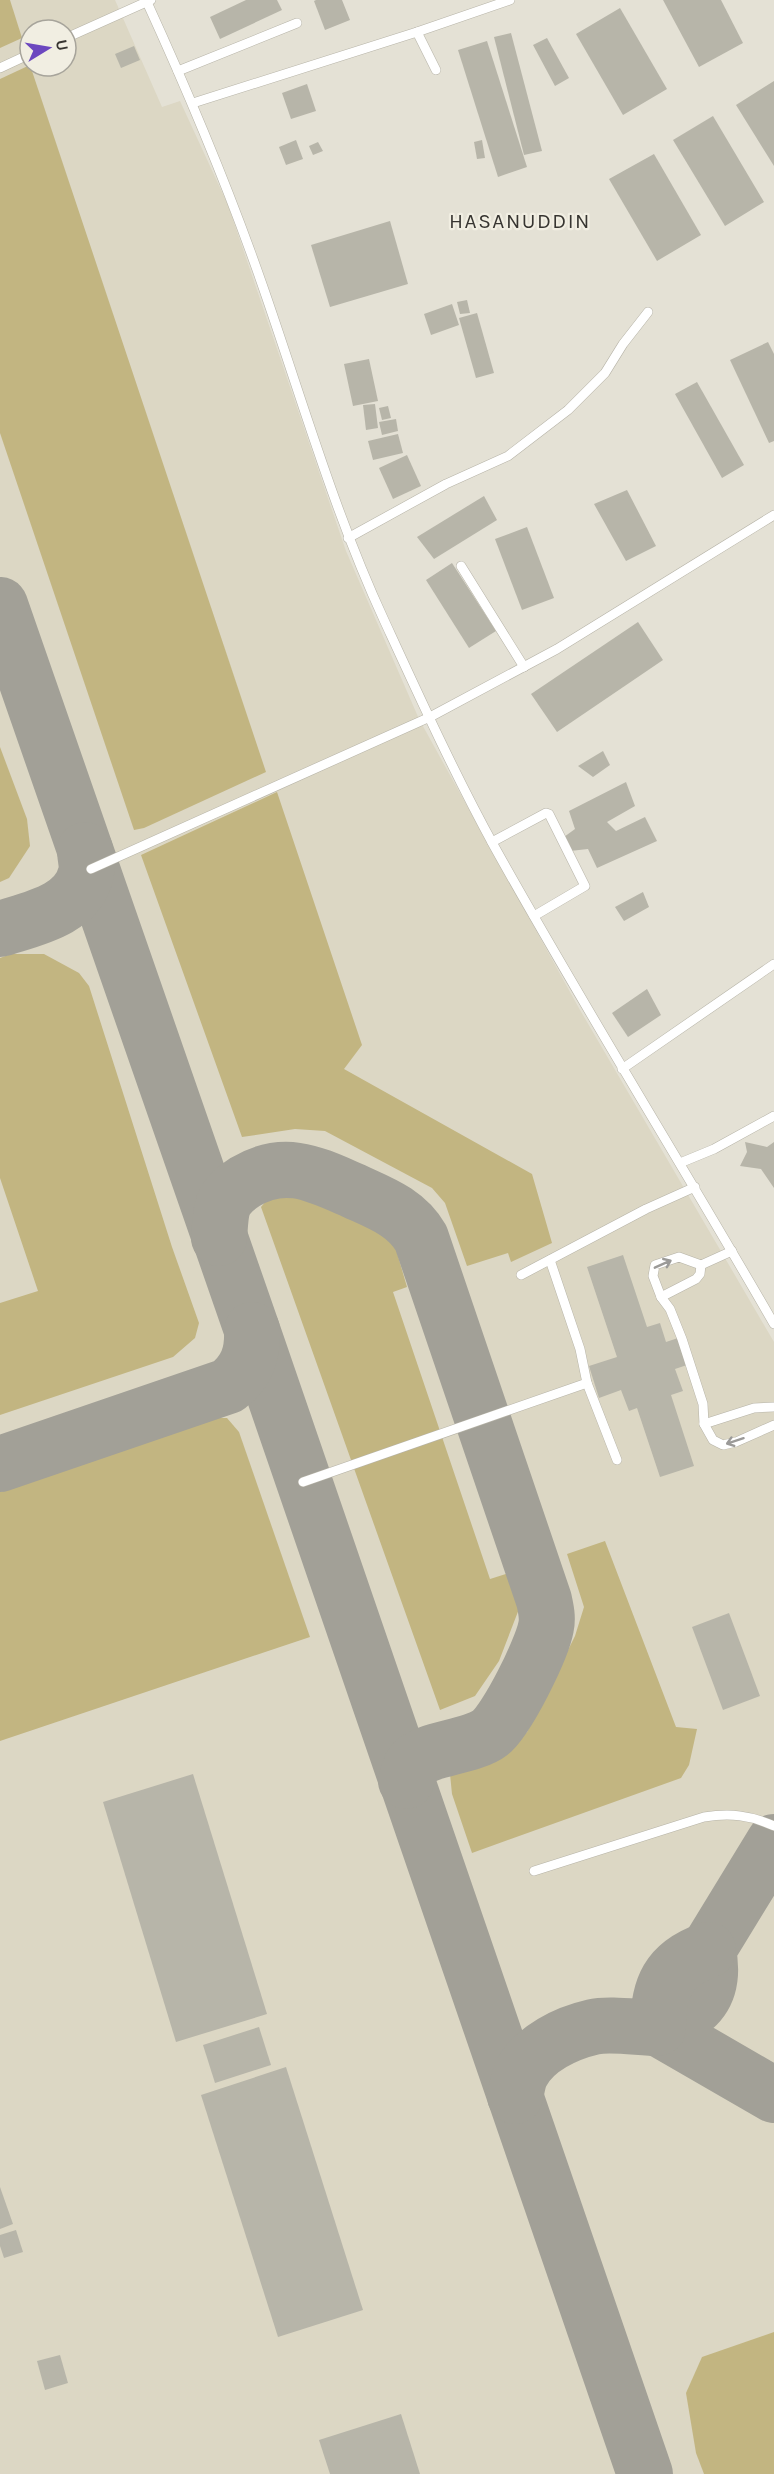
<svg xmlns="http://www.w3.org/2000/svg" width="774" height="2474" viewBox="0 0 774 2474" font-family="Karla,sans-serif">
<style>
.built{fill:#dcd7c4;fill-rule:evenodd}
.green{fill:#c2b581}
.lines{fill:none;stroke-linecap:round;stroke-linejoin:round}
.taxiway{stroke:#a2a097;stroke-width:56}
.building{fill:#b7b5a9}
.service-casing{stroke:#b6b3a7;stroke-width:10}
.service{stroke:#fff;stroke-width:9}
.oneway{stroke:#9b9a98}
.labels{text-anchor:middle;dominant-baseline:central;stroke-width:4.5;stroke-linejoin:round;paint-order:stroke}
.quarter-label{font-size:21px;letter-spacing:1.5px;fill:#373531;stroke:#f1eee2}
</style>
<rect width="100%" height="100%" fill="#e4e1d5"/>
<!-- built -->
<path class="built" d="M0 0H115L162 107 180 101 228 205 346 551 419 719 580 1010 774 1342V2474H0ZM30 30H66V66H30Z"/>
<!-- green -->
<g class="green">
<path d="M0 0H10L22 38 0 48Z"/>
<path d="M30 65 266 772 144 828 134 830 0 433V79Z"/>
<path d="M0 747 27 819 30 846 9 878 0 882Z"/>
<path d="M277 792 362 1045 344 1069 532 1174 552 1243 511 1262 508 1253 467 1266 445 1203 432 1188 325 1131 295 1129 242 1137 141 855Z"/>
<path d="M11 954H44L79 973 89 986 172 1247 199 1323 195 1338 173 1357 0 1415V1303L38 1291 0 1178V958Z"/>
<path d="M292 1193 337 1204 389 1225 407 1287 393 1292 490 1579 509 1573 519 1609 499 1661 475 1696 440 1710 261 1207 271 1195Z"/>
<path d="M208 1418H227L239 1432 310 1637 0 1741V1492Z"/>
<path d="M605 1541 676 1727 697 1729 689 1765 681 1778 472 1853 452 1794 450 1774 458 1767 513 1745 527 1732 575 1636 584 1607 567 1554Z"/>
<path d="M774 2332V2474H704L696 2453 686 2393 702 2357Z"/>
</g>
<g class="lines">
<!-- taxiway -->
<g class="taxiway">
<path d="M0 605 252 1330 645 2474"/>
<path d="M0 929C30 919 78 911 86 873 88 867 85 857 85 850"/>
<path d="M219 1238C220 1228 220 1215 223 1206 227 1195 236 1188 245 1182 285 1158 315 1174 354 1191 380 1203 406 1212 421 1238L544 1600C546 1609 548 1618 546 1627 542 1649 507 1720 490 1733 472 1747 424 1749 413 1763 409 1767 408 1776 406 1781"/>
<path d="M0 1464 228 1386C247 1371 253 1354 252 1330"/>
<path d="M774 1842 708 1950C717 1994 698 2013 658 2028L774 2095"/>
<path d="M515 2096C517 2089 518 2080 521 2074 534 2048 567 2033 593 2027 610 2023 640 2028 658 2028 658 1988 668 1964 708 1950"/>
</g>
</g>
<!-- building -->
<g class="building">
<path d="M246 0H277L282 10 220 39 210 17Z"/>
<path d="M316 0H342L350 20 325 30 314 1Z"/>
<path d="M663 0H721L743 43 699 67Z"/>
<path d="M620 8 667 89 623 115 576 34Z"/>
<path d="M511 33 542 151 524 155 494 37Z"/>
<path d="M547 38 569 78 555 86 533 45Z"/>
<path d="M487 41 527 167 498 177 458 50Z"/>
<path d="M134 46 140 60 121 68 115 54Z"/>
<path d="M774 81V166L736 105Z"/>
<path d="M307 84 316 111 291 119 282 93Z"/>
<path d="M713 116 764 202 725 226 673 140Z"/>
<path d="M296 140 303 159 286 165 279 147Z"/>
<path d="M482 140 485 158 477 159 474 142Z"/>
<path d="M318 142 323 151 313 155 309 146Z"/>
<path d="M654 154 701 235 657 261 609 179Z"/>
<path d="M390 221 408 284 330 307 311 245Z"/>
<path d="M467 300 470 313 460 314 457 302Z"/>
<path d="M452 304 459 325 431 335 424 314Z"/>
<path d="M477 313 494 373 476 378 459 318Z"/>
<path d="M768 342 774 354V441L769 443 730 360Z"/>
<path d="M369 359 378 401 353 406 344 364Z"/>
<path d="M697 382 744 465 722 478 675 394Z"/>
<path d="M375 404 378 428 366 430 363 405Z"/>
<path d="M388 406 391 418 382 420 379 408Z"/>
<path d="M396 419 398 431 382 435 379 422Z"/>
<path d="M398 434 403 453 373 460 368 441Z"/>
<path d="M407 455 421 486 393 499 379 468Z"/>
<path d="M627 490 656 546 626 561 594 504Z"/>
<path d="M484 496 497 520 434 559 417 537Z"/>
<path d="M527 527 554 598 522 610 495 539Z"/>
<path d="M452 563 496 631 469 648 426 580Z"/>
<path d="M638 622 663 660 557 732 531 694Z"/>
<path d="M603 751 610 765 593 777 578 766Z"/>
<path d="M626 782 635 806 607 822 616 831 645 817 657 841 597 868 588 849 570 851 564 837 575 829 569 811Z"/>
<path d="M643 892 649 907 624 921 615 907Z"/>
<path d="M647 989 661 1015 628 1037 612 1013Z"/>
<path d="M745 1142 767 1147 774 1142V1188L761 1169 740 1166 747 1152Z"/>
<path d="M623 1255 647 1327 660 1323 666 1342 678 1338 687 1365 675 1369 683 1391 671 1395 694 1466 660 1477 637 1408 629 1411 621 1390 599 1398 589 1366 617 1357 587 1267Z"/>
<path d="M729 1613 760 1696 723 1710 692 1627Z"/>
<path d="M193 1774 267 2014 176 2042 103 1802Z"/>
<path d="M259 2027 271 2065 215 2083 203 2045Z"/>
<path d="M286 2067 363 2310 278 2337 201 2095Z"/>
<path d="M0 2187 13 2224 0 2229Z"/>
<path d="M16 2230 23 2252 4 2258 0 2246V2235Z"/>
<path d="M60 2355 68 2383 45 2390 37 2361Z"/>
<path d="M401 2414 420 2474H330L319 2440Z"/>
</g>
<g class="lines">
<!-- service casing -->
<g class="service-casing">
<g id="service">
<path d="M146 0C189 94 229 189 263 287 302 399 334 512 384 620 419 696 454 773 494 846 584 1008 682 1164 774 1324"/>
<path d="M417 32 436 70"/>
<path d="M66 38 151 0"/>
<path d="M0 68 30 54"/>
<path d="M178 71 297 23"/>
<path d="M193 103 417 32 510 0"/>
<path d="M348 538 446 484 508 456 568 410 605 373 623 344 648 312"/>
<path d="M461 566 524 667"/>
<path d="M492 842 546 813 549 814 585 886 534 916"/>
<path d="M91 869 430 717 557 649 774 515"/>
<path d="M622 1069 774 964"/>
<path d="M680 1163 714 1149 774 1116"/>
<path d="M732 1251 701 1265 679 1257 655 1265 653 1276 661 1297 670 1309 682 1339 703 1404 704 1424 713 1440 723 1445 736 1442 774 1425"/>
<path d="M550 1260 580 1349 587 1383 617 1460"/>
<path d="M521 1275 646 1209 695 1187"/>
<path d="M661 1297 696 1279 700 1274 701 1265"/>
<path d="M704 1424 754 1408 774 1407"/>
<path d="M303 1482 587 1383"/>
<path d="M534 1871 704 1817C730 1813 750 1815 774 1826"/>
</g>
</g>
<!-- service -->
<use href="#service" class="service"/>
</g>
<!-- one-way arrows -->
<defs><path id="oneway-shaft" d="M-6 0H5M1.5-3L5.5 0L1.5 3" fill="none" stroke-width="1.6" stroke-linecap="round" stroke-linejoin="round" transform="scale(1.5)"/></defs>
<g class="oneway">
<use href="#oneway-shaft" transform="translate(663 1264) rotate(-24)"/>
<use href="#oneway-shaft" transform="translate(735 1441) rotate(162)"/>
</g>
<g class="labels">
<!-- quarter labels -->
<g class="quarter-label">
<text x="520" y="221">HASANUDDIN</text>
</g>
</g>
<!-- north arrow -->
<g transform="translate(48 48) rotate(79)"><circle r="28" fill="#f1eee2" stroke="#a7a49b" stroke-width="1.5"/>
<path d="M0-4.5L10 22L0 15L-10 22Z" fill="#6c47bf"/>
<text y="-9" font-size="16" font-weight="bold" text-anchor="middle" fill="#373531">U</text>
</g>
</svg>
